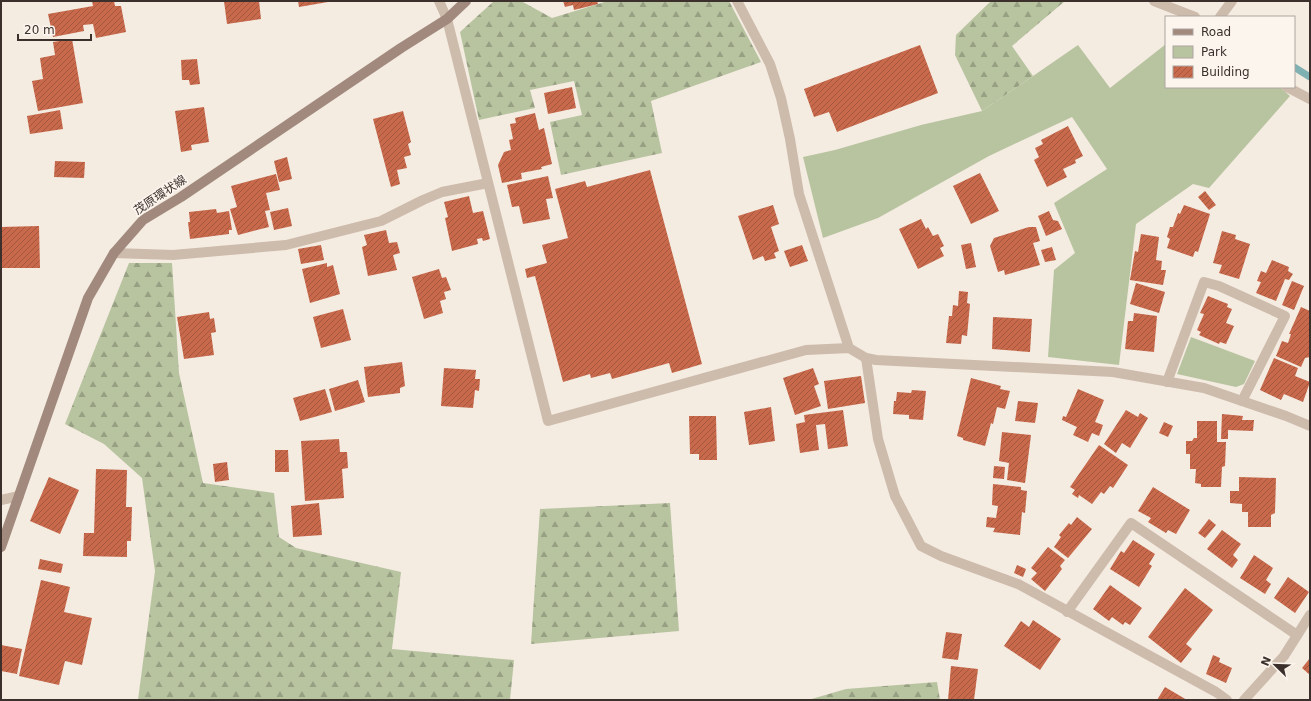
<svg xmlns="http://www.w3.org/2000/svg" width="1311" height="701" viewBox="0 0 1311 701" font-family="'DejaVu Sans','Noto Sans JP',sans-serif">
<style>
.green{fill:#b8c4a0}
.forest{fill:url(#forest-firs)}
.lines{fill:none;stroke-linecap:round;stroke-linejoin:round}
.stream{stroke:#7fb0b2;stroke-width:7}
.building{fill:url(#building-hatch)}
.service{stroke:#cdbbac;stroke-width:10}
.minor{stroke:#cdbbac;stroke-width:10}
.secondary{stroke:#a18a7d;stroke-width:10}
.labels{text-anchor:middle;dominant-baseline:central;stroke-width:3.5;stroke-linejoin:round;paint-order:stroke}
.street-label{font-size:12px;fill:#3b302b;stroke:#fbf5ee}
</style>
<defs>
<pattern id="forest-firs" width="22" height="20" patternUnits="userSpaceOnUse"><rect width="22" height="20" fill="#b8c4a0"/><path d="M5 1l3.5 6h-7zM16 11l3.5 6h-7z" fill="#97a083"/></pattern>
<pattern id="building-hatch" width="6" height="6" patternUnits="userSpaceOnUse"><rect width="6" height="6" fill="#c8694b"/><path d="M-1 1l2-2M0 6l6-6M5 7l2-2" fill="none" stroke="#a4573f"/></pattern>
</defs>
<rect width="100%" height="100%" fill="#f4ebe1"/>
<!-- green -->
<g class="green">
<path d="M1166 44V87H1280L1290 96 1209 188 1193 184 1136 224 1119 365 1048 357 1054 270 1075 253 1054 203 1107 169 1072 117 989 156 878 218 823 238 803 157 835 150 921 125 982 111 1078 45 1110 88Z"/>
<path d="M1191 337 1255 361 1244 384 1236 387 1177 374Z"/>
</g>
<!-- forest -->
<g class="forest">
<path d="M494 1H521L552 18 608 1H729L761 62 651 101 662 153 561 175 550 122 582 115 574 81 530 90 535 108 479 120 460 32Z"/>
<path d="M991 1H1065L1012 46 1033 76 982 111 955 55 956 35Z"/>
<path d="M129 263H172L179 373 203 483 274 493 279 537 296 548 401 572 392 649 514 660 510 700H138L155 571 142 478 104 444 65 424Z"/>
<path d="M670 503 679 631 531 644 540 509Z"/>
<path d="M937 682 940 700H808L846 689Z"/>
</g>
<g class="lines">
<!-- stream -->
<path class="stream" d="M1294 67 1310 77"/>
</g>
<!-- building -->
<g class="building">
<path d="M92 1H114L115 6H121L126 32 96 38 93 24 83 25 84 31 53 37 48 14 93 6Z"/>
<path d="M224 1H259L261 19 227 24Z"/>
<path d="M298 1H328V2L299 7Z"/>
<path d="M563 1H597L598 4 574 10 573 5 565 7Z"/>
<path d="M72 39 83 103 38 111 32 81 43 79 40 58 55 55 53 42Z"/>
<path d="M920 45 938 93 837 132 829 112 814 117 804 89Z"/>
<path d="M197 59 200 84 190 85 189 80H182L181 60Z"/>
<path d="M572 87 576 108 548 114 544 93Z"/>
<path d="M204 107 209 142 191 145 192 150 181 152 175 111Z"/>
<path d="M60 110 63 129 30 134 27 116Z"/>
<path d="M403 111 411 142 408 144 411 155 404 157 407 168 397 170 400 184 391 187 373 119Z"/>
<path d="M535 113 539 130 544 128 552 164 541 167 542 169 521 173 522 179 502 183 498 165 504 152 511 150 509 140 513 139 510 124 516 123 515 118Z"/>
<path d="M1068 126 1083 156 1075 160 1076 163 1063 169 1067 177 1047 187 1034 160 1039 157 1035 148 1043 144 1041 140Z"/>
<path d="M287 157 292 179 279 182 274 161Z"/>
<path d="M55 161 85 162 84 178 54 177Z"/>
<path d="M650 170 702 364 672 373 669 363 612 379 610 373 591 378 590 374 563 382 535 276 527 278 525 269 547 263 542 245 568 238 555 189 585 181 587 187Z"/>
<path d="M980 173 999 211 971 224 953 186Z"/>
<path d="M276 174 280 190 266 193 270 210 265 211 269 227 238 235 230 209 237 207 231 186Z"/>
<path d="M548 176 553 198 546 199 550 219 523 224 519 206 512 207 507 185Z"/>
<path d="M1205 191 1216 205 1209 210 1198 197Z"/>
<path d="M469 196 473 213 483 211 490 239 483 241 482 238 477 239 478 244 452 251 445 218 448 217 444 202Z"/>
<path d="M773 205 779 224 771 227 779 251 774 253 776 258 765 261 763 256 753 260 738 216Z"/>
<path d="M1184 205 1210 214 1198 252 1195 251 1193 257 1167 248 1170 239 1167 237 1170 227H1173L1178 213 1180 214Z"/>
<path d="M288 208 292 226 274 230 270 212Z"/>
<path d="M216 209 217 213 229 211 232 230H229V234L190 239 188 222H190L189 212Z"/>
<path d="M1049 211 1053 220 1058 221 1062 229 1046 236 1038 216Z"/>
<path d="M921 219 926 229 928 227 933 236 938 234 944 246 940 248 944 256 918 269 899 229Z"/>
<path d="M39 226 40 268H1V227Z"/>
<path d="M1029 227H1036L1040 241 1033 243 1040 265 1005 275 1004 270 998 272 990 246 994 238Z"/>
<path d="M386 230 389 243 397 242 400 253 393 255 397 270 368 276 362 247 367 245 364 235Z"/>
<path d="M1222 231 1236 235 1235 239 1250 244 1239 279 1219 273 1222 265 1213 263Z"/>
<path d="M1141 234 1159 237 1156 260 1162 261 1161 270H1166L1163 285 1130 280 1135 251 1138 252Z"/>
<path d="M971 243 976 267 966 269 961 245Z"/>
<path d="M321 245 324 260 301 264 298 249Z"/>
<path d="M802 245 808 261 790 267 784 251Z"/>
<path d="M1052 247 1056 260 1045 262 1041 250Z"/>
<path d="M1272 260 1289 267 1288 271 1293 274 1289 280 1285 279 1276 301 1256 293 1261 282 1257 281 1261 271 1266 273Z"/>
<path d="M327 263V267L333 265 340 294 310 303 302 269Z"/>
<path d="M439 269 442 278 446 277 451 290 444 292 446 299 440 301 443 313 424 319 412 277Z"/>
<path d="M1292 281 1304 286 1294 310 1282 305Z"/>
<path d="M1136 283 1165 292 1159 313 1130 304Z"/>
<path d="M959 291 968 292 967 303 970 304 967 336 962 335 961 344 946 343 949 316H952L953 305 958 306Z"/>
<path d="M1208 296 1228 304 1227 307 1232 309 1226 323 1234 326 1226 344 1220 342 1219 344 1199 335 1201 332 1197 330 1204 314 1200 313Z"/>
<path d="M1301 307 1310 311V357L1305 358 1301 367 1276 356 1282 341 1288 343 1291 334H1289Z"/>
<path d="M343 309 351 340 321 348 313 317Z"/>
<path d="M209 312 210 319 214 318 216 332 211 333 214 355 184 359 177 317Z"/>
<path d="M1134 313 1157 316 1154 352 1125 349 1128 321H1133Z"/>
<path d="M993 317 1032 319 1030 352 992 349Z"/>
<path d="M1274 358 1298 368 1295 376 1310 382 1303 402 1284 394 1281 400 1260 390Z"/>
<path d="M402 362 405 386 400 388V393L368 397 364 367Z"/>
<path d="M444 368 476 370 475 379H480L479 391 475 390 473 408 441 406Z"/>
<path d="M813 368 819 384 814 386 821 406 795 415 783 378Z"/>
<path d="M861 376 865 403 828 409 824 381Z"/>
<path d="M971 378 1001 386 1000 389 1010 391 1005 409 997 407 993 424 991 423 985 446 963 440V438L957 436Z"/>
<path d="M358 380 365 402 335 411 329 389Z"/>
<path d="M325 389 332 412 300 421 293 398Z"/>
<path d="M1078 389 1104 400 1095 422 1103 425 1099 436 1092 433 1088 442 1073 435 1077 427 1062 420 1063 416 1066 417Z"/>
<path d="M912 390 926 391 923 420 909 419V415L893 414 894 401H896L897 392 911 393Z"/>
<path d="M1018 401 1038 403 1035 423 1015 421Z"/>
<path d="M771 407 775 441 749 445 744 412Z"/>
<path d="M843 410 848 446 828 449 825 424 816 425 819 450 800 453 796 424 805 422 804 415Z"/>
<path d="M1126 410 1138 417 1140 413 1148 418 1130 448 1122 443 1116 453 1104 444Z"/>
<path d="M1222 414 1243 416 1242 420H1254L1253 431 1228 430V439H1221Z"/>
<path d="M689 416H716L717 460H699V454H690Z"/>
<path d="M1197 421H1217V442H1226L1225 466 1222 467 1221 487H1201V484L1195 483 1196 469H1190V454H1186V441H1192L1194 438H1197Z"/>
<path d="M1164 422 1173 426 1168 437 1159 433Z"/>
<path d="M1002 432 1031 435 1025 483 1007 480 1009 463 999 461Z"/>
<path d="M339 439 340 452H347L348 468 342 469 344 498 305 501 301 441Z"/>
<path d="M1099 445 1128 465 1113 488 1110 486 1104 494 1101 492 1092 504 1079 495 1078 498 1072 494 1075 490 1070 487Z"/>
<path d="M275 450H288L289 472H275Z"/>
<path d="M227 462 229 480 215 482 213 464Z"/>
<path d="M994 466 1005 467 1004 479 993 478Z"/>
<path d="M96 469 127 470 126 507H132L131 541H127V557L83 556 84 533H94Z"/>
<path d="M49 477 79 490 60 534 30 521Z"/>
<path d="M1239 477 1276 478 1275 513 1271 515V527H1248V512H1242V504L1230 503V491H1239Z"/>
<path d="M993 484 1021 487V490L1027 491 1025 513 1022 512 1020 535 993 532 995 528 986 527 987 517 996 518 998 506 992 505Z"/>
<path d="M1153 487 1190 510 1176 534 1168 530 1166 533 1148 522 1151 518 1138 511Z"/>
<path d="M319 503 322 535 293 537 291 506Z"/>
<path d="M1077 517 1092 529 1068 558 1054 547 1061 537 1059 535 1069 523 1071 525Z"/>
<path d="M1209 519 1216 525 1205 538 1198 533Z"/>
<path d="M1222 530 1241 544 1233 555 1238 560 1232 568 1207 549Z"/>
<path d="M1133 540 1155 554 1149 564 1152 566 1139 587 1110 569 1121 551 1124 553Z"/>
<path d="M1048 547 1065 560 1060 566 1062 569 1045 591 1031 579 1037 573 1031 568Z"/>
<path d="M1254 555 1273 568 1266 580 1271 584 1265 594 1240 578Z"/>
<path d="M40 559 63 564 61 573 38 569Z"/>
<path d="M1017 565 1026 569 1023 577 1014 573Z"/>
<path d="M1288 577 1309 592 1295 613 1274 598Z"/>
<path d="M41 580 70 587 64 612 92 618 82 665 65 661 59 685 19 676Z"/>
<path d="M1110 585 1142 608 1130 625 1125 622 1123 625 1112 617 1109 621 1093 609Z"/>
<path d="M1185 588 1213 610 1186 644 1192 649 1181 663 1148 637Z"/>
<path d="M1033 620 1061 639 1040 670 1004 646 1021 621 1029 627Z"/>
<path d="M946 632 962 634 958 660 942 658Z"/>
<path d="M1 645 22 649 17 674 1 671Z"/>
<path d="M1213 655 1220 658 1219 662 1232 668 1226 683 1206 674Z"/>
<path d="M1310 658V675L1302 668Z"/>
<path d="M951 666 978 669 974 700H948Z"/>
<path d="M1165 687 1187 700H1157Z"/>
</g>
<g class="lines">
<!-- service -->
<path class="service" d="M1 500 19 496"/>
<!-- minor -->
<g class="minor">
<path d="M439 1 447 19 548 421 806 350 849 348 866 358 876 360 1113 372 1204 388 1286 416 1310 426"/>
<path d="M737 1 770 64 781 98 790 139 799 194 849 348"/>
<path d="M1154 1 1195 17"/>
<path d="M1220 17 1232 1"/>
<path d="M1287 87 1310 99"/>
<path d="M114 253 173 255 286 245 381 221 423 200 442 192 488 183"/>
<path d="M866 358 878 439 895 496 921 546 941 556 1018 584 1216 692 1227 700"/>
<path d="M1167 382 1204 282 1219 286 1285 316 1242 401"/>
<path d="M1067 612 1131 523 1297 635"/>
<path d="M1244 700 1284 656 1310 615"/>
</g>
<!-- secondary -->
<path class="secondary" d="M1 547 88 298 114 253 143 220 181 197 401 48 447 19 466 1"/>
</g>
<g class="labels">
<!-- street labels -->
<g class="street-label">
<text transform="translate(160 195) rotate(-34)">茂原環状線</text>
</g>
</g>
<!-- border -->
<rect width="1311" height="701" fill="none" stroke="#3b302b" stroke-width="4"/>
<!-- legend -->
<rect x="1165" y="16" width="130" height="72" fill="#fbf5ee" stroke="#aea6a0"/>
<rect x="1173" y="29" width="20" height="6" fill="#a18a7d" stroke="#aea6a0"/>
<text x="1201" y="36" font-size="12" fill="#3b302b">Road</text>
<rect x="1173" y="46" width="20" height="12" fill="#b8c4a0" stroke="#aea6a0"/>
<text x="1201" y="56" font-size="12" fill="#3b302b">Park</text>
<rect x="1173" y="66" width="20" height="12" fill="url(#building-hatch)" stroke="#aea6a0"/>
<text x="1201" y="76" font-size="12" fill="#3b302b">Building</text>
<!-- north arrow -->
<g transform="translate(1275 665) rotate(293)" stroke="#fbf5ee" stroke-width="3" paint-order="stroke">
<path d="M0-3L7 15L0 10L-7 15Z" fill="#3b302b"/>
<text y="-6" font-size="11" font-weight="bold" text-anchor="middle" fill="#3b302b">N</text>
</g>
<!-- scale -->
<path d="M18 34v6h73v-6" fill="none" stroke="#3b302b" stroke-width="2"/>
<text x="24" y="34" font-size="12" fill="#3b302b" stroke="#fbf5ee" stroke-width="3" paint-order="stroke">20 m</text>
</svg>
